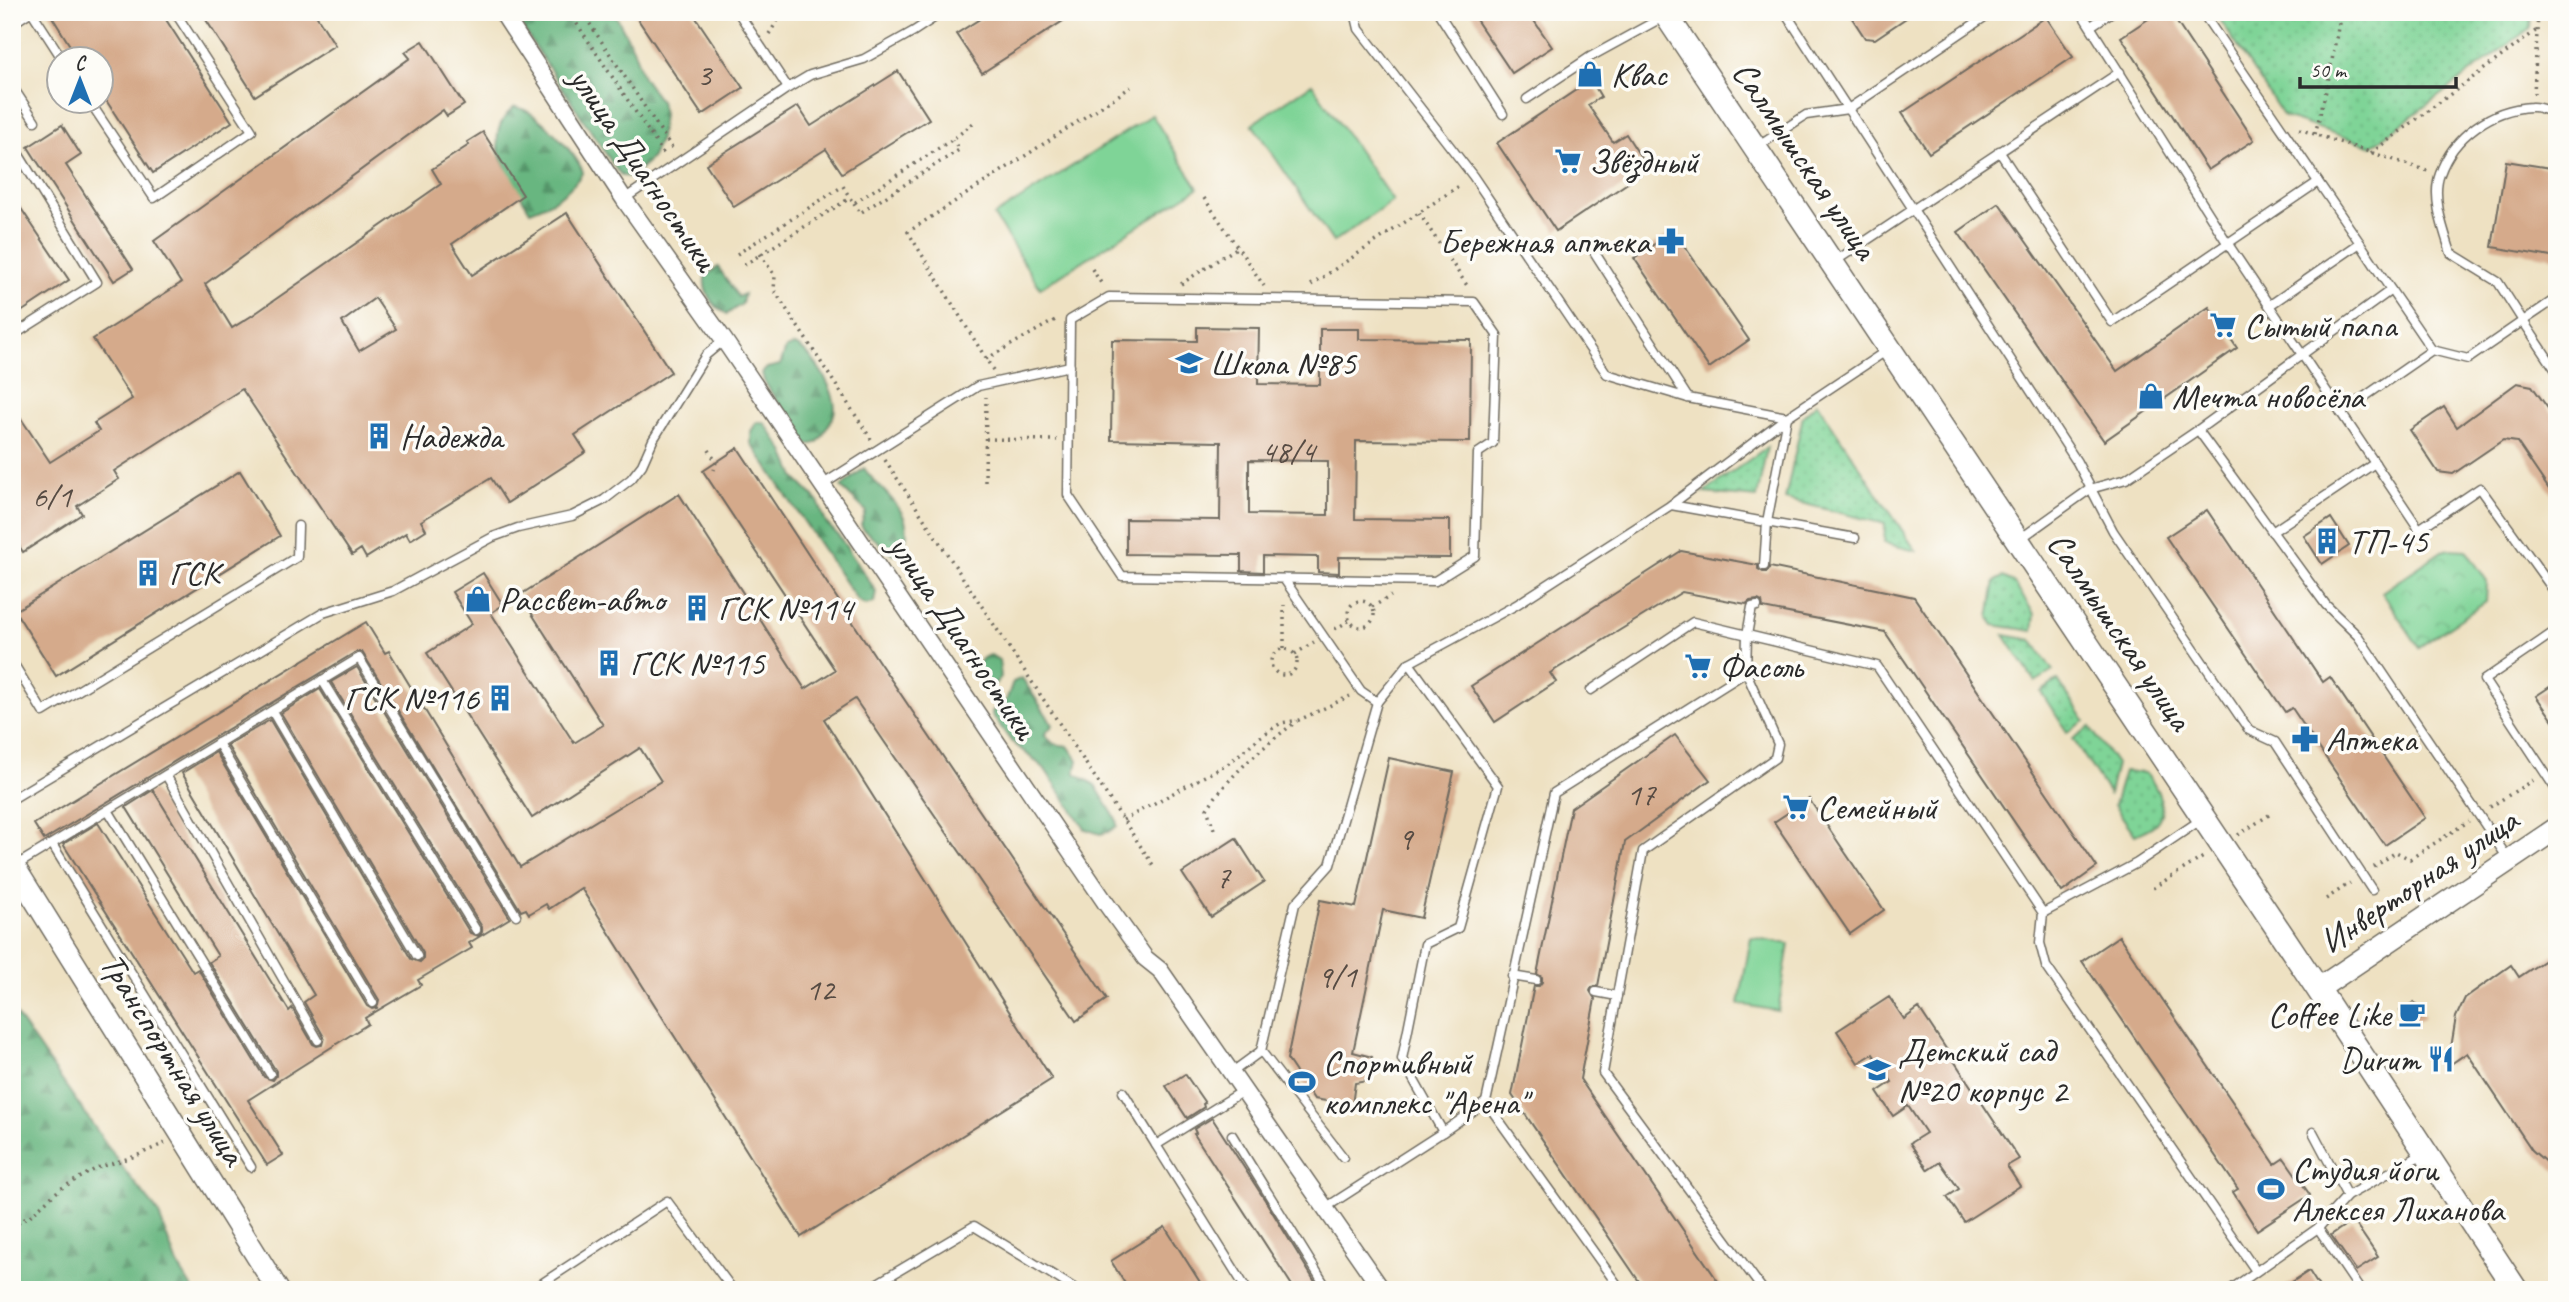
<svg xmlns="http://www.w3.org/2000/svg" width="2569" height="1302" viewBox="0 0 2569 1302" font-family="Caveat,sans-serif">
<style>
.grass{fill:url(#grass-dots);stroke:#558061;stroke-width:2}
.forest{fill:url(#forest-firs);stroke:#497056;stroke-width:2}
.park{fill:url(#park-crowns);stroke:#558061;stroke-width:2}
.pitch{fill:#7fd497;stroke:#558061;stroke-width:2}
.building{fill:#d5aa8b;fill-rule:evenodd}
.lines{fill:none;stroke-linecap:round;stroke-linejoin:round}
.service-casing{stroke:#6f6b60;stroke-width:11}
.minor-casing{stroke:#6f6b60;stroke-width:19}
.tertiary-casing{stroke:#6f6b60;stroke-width:24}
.secondary-casing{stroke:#6f6b60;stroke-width:26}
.path{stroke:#6f6b60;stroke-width:3.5;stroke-dasharray:2 5;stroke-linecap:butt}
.service{stroke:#fff;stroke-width:8}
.minor{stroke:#fff;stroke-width:16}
.tertiary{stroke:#fff;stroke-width:21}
.secondary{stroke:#fff;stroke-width:23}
.labels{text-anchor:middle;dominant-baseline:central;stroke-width:7;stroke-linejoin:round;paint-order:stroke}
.number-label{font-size:32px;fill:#564b43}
.poi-label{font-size:35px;fill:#2b2b2b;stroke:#fdfcf7;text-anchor:start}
.street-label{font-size:35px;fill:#2b2b2b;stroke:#fdfcf7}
</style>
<defs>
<pattern id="grass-dots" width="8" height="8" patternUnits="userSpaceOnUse" patternTransform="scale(1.75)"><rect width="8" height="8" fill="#7fd497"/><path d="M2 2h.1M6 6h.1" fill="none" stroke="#6eb682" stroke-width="1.8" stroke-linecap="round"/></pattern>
<pattern id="forest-firs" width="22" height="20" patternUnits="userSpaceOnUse" patternTransform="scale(1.75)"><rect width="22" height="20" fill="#67b680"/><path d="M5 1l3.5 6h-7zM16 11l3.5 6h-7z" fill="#559469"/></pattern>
<pattern id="park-crowns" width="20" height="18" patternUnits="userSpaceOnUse" patternTransform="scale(1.75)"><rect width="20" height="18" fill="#7fd497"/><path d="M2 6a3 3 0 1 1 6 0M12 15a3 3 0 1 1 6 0" fill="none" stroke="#6eb682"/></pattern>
</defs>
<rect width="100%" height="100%" fill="#fdfcf7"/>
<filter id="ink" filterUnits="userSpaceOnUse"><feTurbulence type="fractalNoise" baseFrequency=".0143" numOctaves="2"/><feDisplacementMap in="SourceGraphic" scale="14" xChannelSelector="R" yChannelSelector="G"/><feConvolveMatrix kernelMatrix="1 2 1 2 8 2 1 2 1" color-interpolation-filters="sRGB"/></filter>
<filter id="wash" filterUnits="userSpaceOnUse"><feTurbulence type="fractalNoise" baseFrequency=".00686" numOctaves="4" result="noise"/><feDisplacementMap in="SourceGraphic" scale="28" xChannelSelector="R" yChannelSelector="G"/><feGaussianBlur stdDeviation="1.57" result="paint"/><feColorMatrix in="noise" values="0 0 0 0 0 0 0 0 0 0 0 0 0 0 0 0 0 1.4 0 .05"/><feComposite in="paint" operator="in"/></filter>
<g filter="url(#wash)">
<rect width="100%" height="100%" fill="#eee1c2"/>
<!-- grass -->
<g class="grass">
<path d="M2215 12H2531L2530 28 2372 146 2284 117Z"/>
<path d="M1817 403 1916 551 1884 543 1885 524 1785 499 1803 416Z"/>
<path d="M1767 447 1757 498 1703 493Z"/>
<path d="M2003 577 2013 582 2035 615 2033 631 1994 625 1989 618 1995 581Z"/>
<path d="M2004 635 2032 640 2053 671 2035 682Z"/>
<path d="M2058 680 2085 721 2067 732 2041 692Z"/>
<path d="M2090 727 2116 764 2109 794 2073 739Z"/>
<path d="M2124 771 2145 773C2156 784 2170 810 2155 824 2150 829 2141 832 2135 835L2114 805Z"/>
</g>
<!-- forest -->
<g class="forest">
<path d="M512 12H614L633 48 643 77 660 101 663 114 660 138 652 157 633 177 622 176 616 169Z"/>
<path d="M515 107C536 109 576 153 583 172 571 191 551 204 530 211 512 180 476 136 515 107Z"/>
<path d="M718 267 738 297 744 294 742 304 727 314C713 306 703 294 705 277Z"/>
<path d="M794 345C812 350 840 396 834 414 833 419 828 425 826 429 821 439 818 446 806 444L800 437 764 381 762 373 767 368 780 365 786 348Z"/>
<path d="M757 422H764L784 451 796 479 818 501 826 523 838 535 876 591 874 603 865 605 857 600 751 443V431Z"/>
<path d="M864 468C881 494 919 511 903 549L893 554 864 530 861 525 866 511 841 487Z"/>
<path d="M991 655 999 660 1001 677 995 684 984 685 977 674C979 664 979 657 991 655Z"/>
<path d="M1022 678 1053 725 1044 735 1054 744 1068 746 1078 760 1075 773 1095 785 1116 819 1117 826 1108 832 1100 834 1085 829 1044 768 1011 741 992 715V711L1004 706 1013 682Z"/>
<path d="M12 1009 128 1175 158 1212 176 1262 193 1290H12Z"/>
</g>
<!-- park -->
<path class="park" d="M2450 549 2466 550 2487 581 2486 602 2419 647 2382 592 2442 551Z"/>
<!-- pitch -->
<g class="pitch">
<path d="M1312 84 1393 201 1333 242 1252 124Z"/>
<path d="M1152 115 1198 188 1040 288 994 216Z"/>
<path d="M1751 937 1789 944 1778 1011 1739 1004Z"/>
</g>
<g id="blocks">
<!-- building -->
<g class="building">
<path d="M49 12H161L232 122 153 173 102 94V60H79Z"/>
<path d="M201 12H314L335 45 255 96Z"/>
<path d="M633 12H692L743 88 702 115Z"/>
<path d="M991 12H1077L982 73 956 34Z"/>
<path d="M1471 12H1528L1552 47 1512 73Z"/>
<path d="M1848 12H1915L1875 39 1865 38Z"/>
<path d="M2159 12H2170L2254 140 2208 170 2121 37Z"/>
<path d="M2046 17 2073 57 1929 153 1902 113Z"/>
<path d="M423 41 464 105 447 116 443 110 205 284 232 328 253 315 441 184 432 169 469 145 467 142 483 132 523 195 452 244 472 275 567 213 671 372 575 435 586 452 507 503 491 478 421 521 426 530 410 540 406 533 366 558 361 549 352 555 242 389 114 471 119 479 77 506 82 514 23 552 12 535V405L50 462 99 431 94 423 132 399 93 339 181 283 154 241 410 58 405 52ZM375 298 396 329 359 351 342 322Z"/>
<path d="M898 71 929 119 842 173 826 149 734 207 706 164 798 106 811 126Z"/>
<path d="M1591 80 1601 97 1588 105 1613 142 1626 134 1642 159 1635 164 1641 174 1556 231 1497 143Z"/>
<path d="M62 125 81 155 66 165 133 269 114 281 28 147Z"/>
<path d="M2506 161 2557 169V258L2492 247Z"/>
<path d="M12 195 69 280 12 318Z"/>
<path d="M1999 203 2117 371 2209 307 2237 348 2104 441 1958 232Z"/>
<path d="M1674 231 1749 340 1709 368 1634 258Z"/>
<path d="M1197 327 1259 328 1258 384 1320 385V329H1359V339L1471 340 1470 442 1356 441 1355 519 1450 520V558L1339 557V573L1318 572V557L1263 556V572L1241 571V555L1126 554V519L1220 520 1221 442 1111 440 1112 340 1197 341ZM1249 460 1328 461V515L1249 514Z"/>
<path d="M2517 383 2532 386 2557 421V501L2517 442 2503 440 2453 474 2438 472 2410 430 2444 407 2457 427Z"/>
<path d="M738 448 879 662 1107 999 1076 1021 855 699 824 719 1052 1079 801 1237 581 888 549 909 546 904 529 914 526 909 521 911 362 652H356L44 840 34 824 366 622 385 653 389 651 520 867 661 781 640 748 532 818 427 653 472 624 452 592 483 573 503 605 491 613 574 743 603 725 520 595 679 494 805 689 835 670 703 471Z"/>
<path d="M240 471 280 536 56 676 15 611Z"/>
<path d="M2207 510 2323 682 2330 677 2425 818 2385 845 2292 708 2285 712 2166 537Z"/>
<path d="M2331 518 2349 546 2322 564 2304 536Z"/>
<path d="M1681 551 1758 565V569L1763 572H1767L1770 567 1914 597 2097 867 2062 892 1885 632 1763 608 1762 602 1758 600 1750 601 1746 604 1682 592 1550 673 1556 682 1495 722 1471 686Z"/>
<path d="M357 667 510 918 469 943 472 948 418 980 421 985 365 1018 368 1024 248 1100 283 1155 267 1165 63 844 98 823 193 972 198 969 264 1077 273 1080 276 1076V1071L209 962 218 956 126 807 153 790 289 1011 292 1008 313 1044 317 1046 322 1045 324 1037 304 1002 314 995 182 773 216 752 367 1006 372 1009 377 1008 379 1000 227 745 270 720 411 959 420 962 423 959V953L281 713 320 689 470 933 479 936 482 932V927L331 682Z"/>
<path d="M2557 682V726L2536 696Z"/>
<path d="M1675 735 1710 780 1625 842 1598 986 1592 987 1590 991 1595 999 1580 1079 1724 1290H1645L1512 1095 1534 986H1539L1542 982V977L1537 974 1571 808Z"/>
<path d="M1389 758 1454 772 1421 918 1383 910 1353 1052 1372 1057 1367 1081 1355 1083 1352 1105 1314 1099 1287 1059 1320 900 1356 907Z"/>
<path d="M1809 799 1884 910 1850 934 1774 822Z"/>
<path d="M1236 838 1264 882 1211 917 1182 873Z"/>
<path d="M2119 936 2275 1164 2284 1158 2310 1195 2257 1230 2233 1192 2238 1189 2082 961Z"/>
<path d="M2557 952V1172L2532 1150 2467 1053 2448 1066 2456 1017 2465 998 2511 965 2519 977Z"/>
<path d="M1889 997 1904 1019 1919 1008 2019 1159 2007 1166 2020 1186 1964 1222 1947 1197 1959 1189 1940 1162 1928 1170 1910 1143 1926 1133 1908 1106 1893 1116 1877 1092 1892 1082 1873 1054 1858 1063 1837 1031Z"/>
<path d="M2414 1002 2424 1017 2409 1026 2400 1011Z"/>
<path d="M1185 1074 1205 1103 1203 1104 1204 1107 1187 1118 1166 1086Z"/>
<path d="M1212 1118 1265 1200 1320 1290H1295L1194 1134 1196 1133 1194 1129Z"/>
<path d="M2353 1220 2378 1257 2356 1271 2331 1235Z"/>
<path d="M1165 1227 1205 1290H1129L1111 1261Z"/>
<path d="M2309 1271 2321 1290H2280Z"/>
</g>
</g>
</g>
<g filter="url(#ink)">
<use href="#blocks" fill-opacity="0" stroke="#6f6b60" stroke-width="2"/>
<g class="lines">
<!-- service casing -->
<g class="service-casing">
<g id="service">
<path d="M32 12 63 60"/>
<path d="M738 12 788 88"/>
<path d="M1355 12 1359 29 1473 176 1607 374 1688 398 1787 417"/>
<path d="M1438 12 1503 114"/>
<path d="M1785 12 2077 462 2113 531 2249 730 2275 742 2372 890"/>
<path d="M2081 12 2228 244 2419 529 2480 488 2557 595"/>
<path d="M2202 12 2360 243 2270 305"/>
<path d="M12 24 30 12"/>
<path d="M2091 26 2112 12"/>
<path d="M12 86 35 121"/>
<path d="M1527 99 1590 57 1663 17"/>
<path d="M90 102 154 198 252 131 175 12"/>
<path d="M2557 114C2549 111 2539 106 2531 107 2492 109 2453 136 2440 174 2431 197 2444 231 2451 253L2498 282 2523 321 2557 298"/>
<path d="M1757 147 1806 115 1848 109 1992 12"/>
<path d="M1999 151 2112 322 2318 182"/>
<path d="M624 199 788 88 810 75 864 59 914 31 943 12"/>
<path d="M2360 243 2391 290"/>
<path d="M1593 250 1688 398"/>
<path d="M1834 262 2120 72"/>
<path d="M1109 297 1474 302 1497 335 1493 443 1478 453 1475 556 1435 581 1122 576 1068 495 1070 320Z"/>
<path d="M12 336 97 282 16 150"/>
<path d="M2341 413 2432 350 2468 359 2523 321 2557 372"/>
<path d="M2198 430 2391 290 2432 350"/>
<path d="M822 485 978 386 1070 366"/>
<path d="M1671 505 1787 417"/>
<path d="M2272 532 2375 463"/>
<path d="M2020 539 2090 489 2126 479 2198 430 2326 605 2358 636 2509 860"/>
<path d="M1764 566 1767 522 1787 417 1889 349"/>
<path d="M1284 579 1361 691 1377 702"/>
<path d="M2557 630 2484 680 2557 791"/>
<path d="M12 661 43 712 297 557 298 526"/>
<path d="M1409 663 1498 786 1458 928 1425 944 1402 1059 1443 1132 1486 1102"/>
<path d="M1746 672 1778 744 1775 758 1643 851 1603 1073 1763 1290"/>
<path d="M322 680 476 930"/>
<path d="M1591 690 1693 622 1877 666 2043 913 2137 863 2202 819"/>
<path d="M272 711 417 956"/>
<path d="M218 743 373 1003"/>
<path d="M166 775 318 1040"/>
<path d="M12 799 323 613 393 591 493 537 518 528 572 516 604 500 631 479 642 465 653 440 706 355 724 340"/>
<path d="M108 810 270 1074"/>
<path d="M52 844 251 1167"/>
<path d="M15 866 359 658 516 915"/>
<path d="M2043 913 2040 943 2046 966 2256 1271"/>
<path d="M1512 976 1536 980"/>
<path d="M1596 992 1617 996"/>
<path d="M1261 1051 1343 1157"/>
<path d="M1231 1073 1261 1051 1295 904 1330 865 1377 702 1409 663 1516 605 1671 505 1855 538"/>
<path d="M1243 1091 1156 1145 1247 1290"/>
<path d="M1123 1092 1156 1145"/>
<path d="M2313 1132 2347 1196"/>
<path d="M1232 1135 1328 1290"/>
<path d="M1325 1208 1443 1132"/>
<path d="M2318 1228 2360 1290"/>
<path d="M532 1290 667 1201 733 1290"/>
<path d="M866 1290 974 1226 1077 1290"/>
<path d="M1621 1290 1486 1102 1554 793 1746 672 1747 635 1752 607 1757 606"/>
<path d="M2230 1290 2318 1228 2347 1196 2423 1154"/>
</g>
</g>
<!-- minor casing -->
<g class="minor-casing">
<path id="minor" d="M502 12 624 199 724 340 1105 902 1145 958 1160 970 1382 1290"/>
</g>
<!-- tertiary casing -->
<g class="tertiary-casing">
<g id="tertiary">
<path d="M12 863 278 1290"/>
<path d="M2318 989 2557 828"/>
</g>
</g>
<!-- secondary casing -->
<g class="secondary-casing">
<path id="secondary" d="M1664 12 2318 989 2516 1290"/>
</g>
<!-- path -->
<g class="path">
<path d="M569 12 665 156"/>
<path d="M582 12 674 151"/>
<path d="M769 34 783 12"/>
<path d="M2534 94 2538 12"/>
<path d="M2299 129 2428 171"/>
<path d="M2315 134 2327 87 2341 12"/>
<path d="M2371 153 2537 30"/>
<path d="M1204 198 1264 286"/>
<path d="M854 203 860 213 959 150 953 140"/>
<path d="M1419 213 1468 287"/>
<path d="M737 254 843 186 850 198"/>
<path d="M760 254 775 276 774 290 871 439"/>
<path d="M744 265 850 198 854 203 953 139 976 121"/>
<path d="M1092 269 1103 286"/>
<path d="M1181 284 1238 247"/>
<path d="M1311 285 1462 184"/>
<path d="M986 359 1057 319"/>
<path d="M993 370 908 232 1131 87"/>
<path d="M986 439 1057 440"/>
<path d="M709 450 716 462 714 470"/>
<path d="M885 460 1155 868"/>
<path d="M985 482 986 397"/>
<circle cx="1361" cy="614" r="13"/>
<path d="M1372 607 1391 596"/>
<path d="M1335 629 1349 621"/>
<path d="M1284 648V605"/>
<circle cx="1284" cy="662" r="13"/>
<path d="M1295 654 1314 642"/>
<path d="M2490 807 2533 780"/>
<path d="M1123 820 1229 763 1260 737 1281 723 1299 720 1350 696"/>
<path d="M1214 829 1207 809C1230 774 1264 746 1297 721"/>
<path d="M2238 835 2269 815"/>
<path d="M2374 867 2396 852 2410 859 2469 821"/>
<path d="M2153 888 2205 856"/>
<path d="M2326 899 2350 883"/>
<path d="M12 1227 31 1215 60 1189 97 1168 136 1156 165 1143"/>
</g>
<!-- service -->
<use href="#service" class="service"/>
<!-- minor -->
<use href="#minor" class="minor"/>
<!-- tertiary -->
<use href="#tertiary" class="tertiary"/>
<!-- secondary -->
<use href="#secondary" class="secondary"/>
</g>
</g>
<!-- icons -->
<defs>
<g id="shop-bare" transform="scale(2.1)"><path d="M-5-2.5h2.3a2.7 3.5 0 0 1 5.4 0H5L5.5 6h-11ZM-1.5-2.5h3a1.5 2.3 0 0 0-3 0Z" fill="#1f6fb2" stroke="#fdfcf7" stroke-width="2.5" paint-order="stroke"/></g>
<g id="supermarket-bare" transform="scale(2.1)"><path d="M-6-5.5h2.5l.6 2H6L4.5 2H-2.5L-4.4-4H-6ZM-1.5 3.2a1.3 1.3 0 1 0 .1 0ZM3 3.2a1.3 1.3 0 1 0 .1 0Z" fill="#1f6fb2" stroke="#fdfcf7" stroke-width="2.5" paint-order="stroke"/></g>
<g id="pharmacy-bare" transform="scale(2.1)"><path d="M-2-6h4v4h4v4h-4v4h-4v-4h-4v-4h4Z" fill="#1f6fb2" stroke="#fdfcf7" stroke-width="2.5" paint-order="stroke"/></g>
<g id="school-bare" transform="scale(2.1)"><path d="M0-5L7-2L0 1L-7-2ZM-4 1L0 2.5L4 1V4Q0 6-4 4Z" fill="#1f6fb2" stroke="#fdfcf7" stroke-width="2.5" paint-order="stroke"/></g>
<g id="building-bare" transform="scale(2.1)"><path d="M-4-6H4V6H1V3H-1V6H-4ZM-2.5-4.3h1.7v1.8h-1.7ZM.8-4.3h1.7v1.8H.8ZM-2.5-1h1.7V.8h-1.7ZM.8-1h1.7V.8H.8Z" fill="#1f6fb2" stroke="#fdfcf7" stroke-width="2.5" paint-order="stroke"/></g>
<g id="cafe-bare" transform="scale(2.1)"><path d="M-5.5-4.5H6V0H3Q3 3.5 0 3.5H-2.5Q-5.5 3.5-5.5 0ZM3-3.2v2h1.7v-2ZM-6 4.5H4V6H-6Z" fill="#1f6fb2" stroke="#fdfcf7" stroke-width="2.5" paint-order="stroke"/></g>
<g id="restaurant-bare" transform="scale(2.1)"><path d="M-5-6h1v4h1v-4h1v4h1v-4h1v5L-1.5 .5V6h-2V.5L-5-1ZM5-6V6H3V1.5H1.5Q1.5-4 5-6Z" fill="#1f6fb2" stroke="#fdfcf7" stroke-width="2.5" paint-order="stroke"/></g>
<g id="stadium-bare" transform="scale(2.1)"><path d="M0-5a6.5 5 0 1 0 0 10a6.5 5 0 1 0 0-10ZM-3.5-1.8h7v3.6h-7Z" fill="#1f6fb2" stroke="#fdfcf7" stroke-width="2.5" paint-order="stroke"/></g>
</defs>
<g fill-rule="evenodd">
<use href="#shop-bare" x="1590" y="74"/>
<use href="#supermarket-bare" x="1568" y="161"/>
<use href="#pharmacy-bare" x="1671" y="241"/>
<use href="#supermarket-bare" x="2223" y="325"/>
<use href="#school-bare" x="1189" y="363"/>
<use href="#shop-bare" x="2151" y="396"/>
<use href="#building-bare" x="379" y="436"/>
<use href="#building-bare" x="2327" y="541"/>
<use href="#building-bare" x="148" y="573"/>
<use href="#shop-bare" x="478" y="599"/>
<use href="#building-bare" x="697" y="608"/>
<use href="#building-bare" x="609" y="663"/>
<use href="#supermarket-bare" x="1698" y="666"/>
<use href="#building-bare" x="500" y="698"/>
<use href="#pharmacy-bare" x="2305" y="739"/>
<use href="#supermarket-bare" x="1796" y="807"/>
<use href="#cafe-bare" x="2412" y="1014"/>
<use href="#restaurant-bare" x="2441" y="1059"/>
<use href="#school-bare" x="1877" y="1070"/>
<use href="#stadium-bare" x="1302" y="1082"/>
<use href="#stadium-bare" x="2271" y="1189"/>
</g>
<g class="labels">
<!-- number labels -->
<g class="number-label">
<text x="704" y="74">3</text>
<text x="1288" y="451">48/4</text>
<text x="52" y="496">6/1</text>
<text x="1641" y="794">17</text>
<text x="1405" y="838">9</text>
<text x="1223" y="877">7</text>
<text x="1337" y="976">9/1</text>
<text x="820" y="989">12</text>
</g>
<!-- poi labels -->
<g class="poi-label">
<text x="1611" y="74">Квас</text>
<text x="1589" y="161">Звёздный</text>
<text x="1650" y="241" text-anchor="end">Бережная аптека</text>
<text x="2244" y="325">Сытый папа</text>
<text x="1210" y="363">Школа №85</text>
<text x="2172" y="396">Мечта новосёла</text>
<text x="400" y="436">Надежда</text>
<text x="2348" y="541">ТП-45</text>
<text x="169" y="573">ГСК</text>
<text x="499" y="599">Рассвет-авто</text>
<text x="718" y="608">ГСК №114</text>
<text x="630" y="663">ГСК №115</text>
<text x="1719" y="666">Фасоль</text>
<text x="479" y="698" text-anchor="end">ГСК №116</text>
<text x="2326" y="739">Аптека</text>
<text x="1817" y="807">Семейный</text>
<text x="2391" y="1014" text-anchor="end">Coffee Like</text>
<text x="1898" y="1050">Детский сад<tspan x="1898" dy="40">№20 корпус 2</tspan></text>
<text x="2420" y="1059" text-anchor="end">Durum</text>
<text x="1323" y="1062">Спортивный<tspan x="1323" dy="40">комплекс "Арена"</tspan></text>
<text x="2292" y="1169">Студия йоги<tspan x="2292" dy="40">Алексея Лиханова</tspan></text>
</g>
<!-- street labels -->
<g class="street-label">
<text transform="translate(1805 160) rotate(56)">Салмышская улица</text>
<text transform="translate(644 169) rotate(56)">улица Диагностики</text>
<text transform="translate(2120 631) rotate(56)">Салмышская улица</text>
<text transform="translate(963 637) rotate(56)">улица Диагностики</text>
<text transform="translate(2419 881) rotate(-34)">Инверторная улица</text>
<text transform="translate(173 1059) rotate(58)">Транспортная улица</text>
</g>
</g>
<!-- margin -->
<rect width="2569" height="1302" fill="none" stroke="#fdfcf7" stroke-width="42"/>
<!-- north arrow -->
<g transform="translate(80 80)"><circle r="33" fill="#fdfcf7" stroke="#a9a8a5" stroke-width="2"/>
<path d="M0-5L12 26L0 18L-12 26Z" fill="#1f6fb2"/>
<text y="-10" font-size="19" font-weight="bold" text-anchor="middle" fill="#2b2b2b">С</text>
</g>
<!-- scale -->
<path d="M2300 77v10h156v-10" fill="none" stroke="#2b2b2b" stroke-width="3.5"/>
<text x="2310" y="77" font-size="21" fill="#2b2b2b" stroke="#fdfcf7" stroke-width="5" paint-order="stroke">50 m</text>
</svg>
